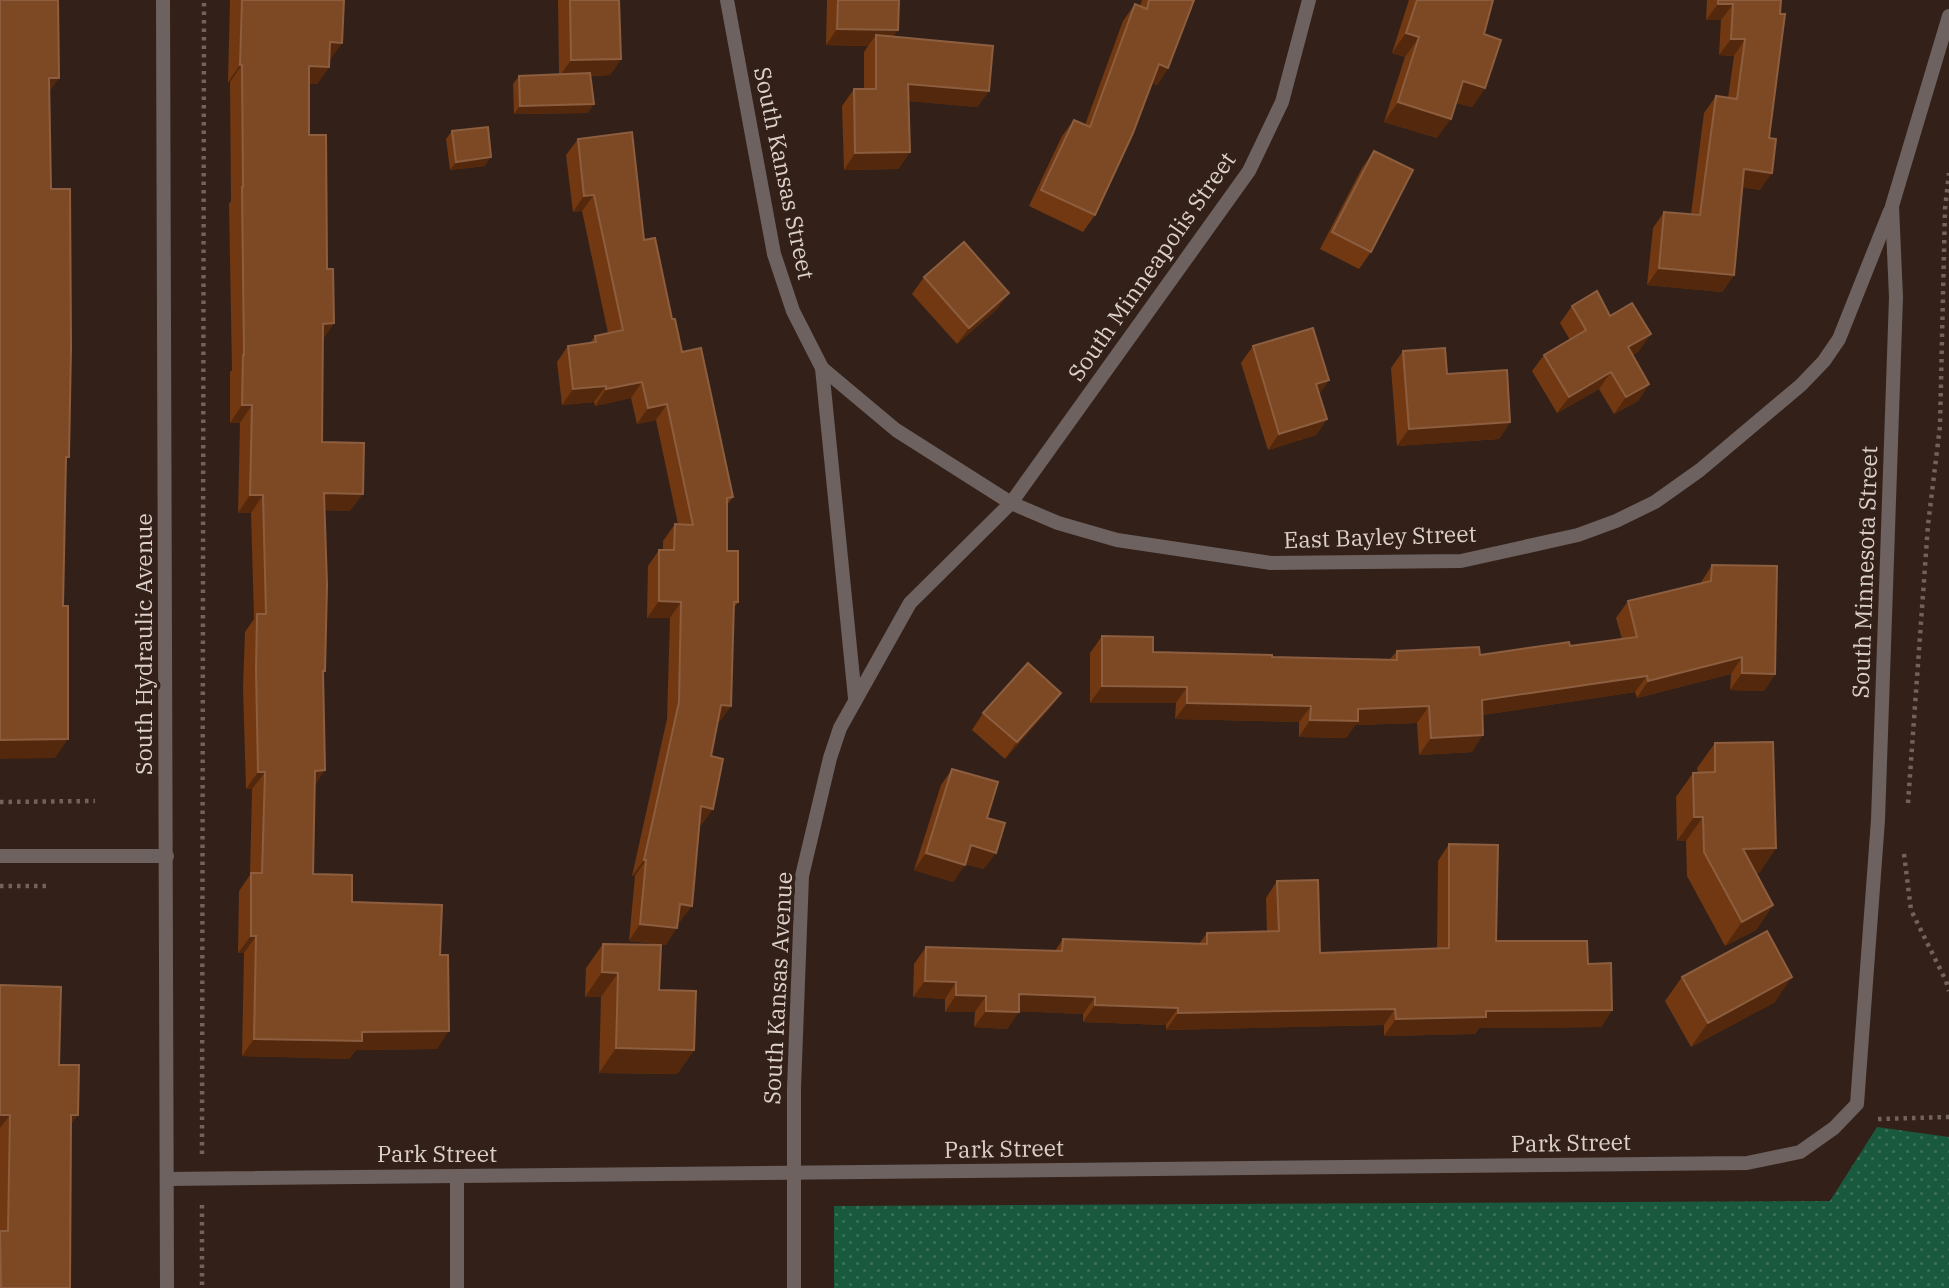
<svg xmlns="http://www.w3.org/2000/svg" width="1949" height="1288" viewBox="0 0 1949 1288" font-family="'IBM Plex Serif',serif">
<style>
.park{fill:url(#park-dots)}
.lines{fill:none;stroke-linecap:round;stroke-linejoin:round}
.path{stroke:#71625a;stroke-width:4.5;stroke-dasharray:3.5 5;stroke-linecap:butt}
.service{stroke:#6d6260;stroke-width:14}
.minor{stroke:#6d6260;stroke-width:14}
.tertiary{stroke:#6d6260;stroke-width:14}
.wall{fill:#713811}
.shaded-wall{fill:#53280c}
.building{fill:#7d4925;stroke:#8c5e3f;stroke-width:2}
.labels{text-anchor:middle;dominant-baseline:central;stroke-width:7;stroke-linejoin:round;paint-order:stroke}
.street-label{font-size:23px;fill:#dcd0ca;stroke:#332119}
</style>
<defs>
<pattern id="park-dots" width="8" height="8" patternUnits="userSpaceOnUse" patternTransform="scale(1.75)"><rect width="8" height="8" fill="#19593d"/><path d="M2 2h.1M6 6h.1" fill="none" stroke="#3a7058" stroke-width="1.8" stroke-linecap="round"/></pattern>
</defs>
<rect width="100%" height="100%" fill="#332119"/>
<!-- park -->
<path class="park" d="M1877 1127 1949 1137V1288H834V1206L1830 1201Z"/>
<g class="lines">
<!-- path -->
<g class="path">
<path d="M0 802 95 801"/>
<path d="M1908 803 1928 525 1940 426 1945 209 1949 173"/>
<path d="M1904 854 1911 910 1946 981 1949 991"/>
<path d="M0 886H51"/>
<path d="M1878 1119 1949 1117"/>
<path d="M202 1154 204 0"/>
<path d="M202 1205V1288"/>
</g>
<!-- service -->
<path class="service" d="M457 1176V1288"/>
<!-- minor -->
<g class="minor">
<path d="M727 0 774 254 793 311 822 368 896 430 1011 503 1058 523 1117 540 1271 563 1461 561 1578 535 1616 521 1655 502 1700 470 1801 385 1824 361 1839 339 1890 211"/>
<path d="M822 368 855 698"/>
<path d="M0 856H167"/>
<path d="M167 1179 1747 1163 1800 1152 1834 1128 1857 1104 1878 820 1896 297 1892 206 1949 16"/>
<path d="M794 1288V1088L802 876 830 758 840 728 910 603 1011 503 1249 171 1282 102 1309 0"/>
</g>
<!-- tertiary -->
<path class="tertiary" d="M163 0 167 1288"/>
</g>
<!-- wall -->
<g class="wall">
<path d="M230 0H344L342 43 329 60V67L317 84H309V135L334 323 323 339 322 442 350 511 325 510 323 674 325 770 315 784 313 874 352 902 437 1049 356 1050 349 1059 242 1056 244 953H238L239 891 250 875 252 789H246L243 688 245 632 254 619 251 513H238L240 423H230V372L232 370 229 204 231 201 230 82H228Z"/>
<path d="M558 0H619L621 59 610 75 591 76 588 113 514 114 513 84 519 76 559 74Z"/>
<path d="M827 0H899L893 37 989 91 977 107 909 101 910 152 898 169 844 170 842 106 854 89H864V52L868 46 826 45Z"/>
<path d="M1142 0H1195L1168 68 1157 85 1152 83 1095 215 1083 232 1029 206 1062 136 1074 120 1085 125 1123 21 1135 4 1140 6Z"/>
<path d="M1409 0H1493L1484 34 1485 88 1472 107 1456 103 1437 138 1384 122 1405 57 1392 53Z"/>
<path d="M1707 0H1781L1760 190 1742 187 1734 275 1722 292 1647 285 1653 228 1664 212 1691 214 1704 113 1716 96 1728 98 1734 56 1719 55 1721 20H1706Z"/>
<path d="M452 131 485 166 450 170 446 139Z"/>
<path d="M578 139 644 240 672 319 682 352 733 497 727 505V551L738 602 734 608 731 706 719 722H718L711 756 713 809 701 825H699L680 922H678L666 945 629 941 635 876H632L667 719 670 618H647L648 566 659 550H663V541L675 524H678L656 420 637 424 631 398 595 406 594 402 562 405 557 362 568 346 590 343 595 336 608 333 582 211 573 212 566 155Z"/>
<path d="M1374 151 1371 252 1359 269 1320 249 1362 168Z"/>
<path d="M924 277 1009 293 997 309 957 344 912 294Z"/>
<path d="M1572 306 1610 316 1639 351 1633 355 1649 384 1638 401 1614 414 1599 389 1557 413 1532 371 1544 355 1570 340 1560 323Z"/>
<path d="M1253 346 1329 380 1319 394 1327 419 1316 435 1268 450 1241 363Z"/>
<path d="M1403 351 1447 374 1510 422 1499 439 1397 446 1391 368Z"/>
<path d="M1712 565 1775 674 1764 691 1730 690 1731 674 1637 698 1635 692 1482 715 1472 752 1419 755 1417 723 1355 725 1346 738 1299 737V722L1175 719 1176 703H1090V653L1102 636 1153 652 1272 657 1390 659 1397 651 1480 655 1570 646 1622 639 1616 618 1628 601 1700 584Z"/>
<path d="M1061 693 1049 709 1005 759 972 730 983 713Z"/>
<path d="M1715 743 1776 848 1759 873H1755L1773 905 1756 930 1725 946 1687 876 1686 841H1677L1676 797 1693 773H1698L1697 768Z"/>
<path d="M952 769 987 818 984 869 965 864 953 882 914 870 941 785Z"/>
<path d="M1449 844 1496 941 1588 964 1612 1010 1601 1027 1479 1028 1475 1034 1384 1036V1025L1166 1030V1025L1083 1022V1014L1019 1011 1007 1029 974 1027 975 1012H945V999L913 997 914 964 926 947 1055 951 1063 939 1199 944 1207 933 1267 932 1266 898 1277 881 1320 953 1437 948 1438 861Z"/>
<path d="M603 944 659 990 694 1050 677 1074 599 1073 601 997H585L586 968Z"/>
<path d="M1682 977 1775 1002 1691 1047 1665 1001Z"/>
<path d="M0 985 59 1065 71 1126 70 1288H0Z"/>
</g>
<!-- shaded-wall -->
<g class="shaded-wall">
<path d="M1718 4H1733L1721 20H1706Z"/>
<path d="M837 29 898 30 886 47 876 35 868 46 826 45Z"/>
<path d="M1406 33 1419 37 1405 57 1392 53Z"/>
<path d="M1731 39H1745L1734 56 1719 55Z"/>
<path d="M330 42 342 43 330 60H318Z"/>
<path d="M621 59 610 75 559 77 571 60Z"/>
<path d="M1159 64 1168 68 1157 85 1147 81Z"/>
<path d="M240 65H242L230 82H228Z"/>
<path d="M309 66 329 67 317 84H297Z"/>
<path d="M49 78H59L46 97Z"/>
<path d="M1463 81 1485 88 1472 107 1449 101Z"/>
<path d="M908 84 989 91 977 107 897 100Z"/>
<path d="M1398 102 1451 119 1437 138 1384 122Z"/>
<path d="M594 104 588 113 514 114 520 106Z"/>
<path d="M910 152 898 169 844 170 855 153Z"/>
<path d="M491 157 485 166 450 170 456 162Z"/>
<path d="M1744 169 1772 173 1760 190 1732 186Z"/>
<path d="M594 195 582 211 573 212 584 196Z"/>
<path d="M1659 268 1734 275 1722 292 1647 285Z"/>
<path d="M1009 293 997 309 957 344 969 328Z"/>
<path d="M334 323 322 341 323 324Z"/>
<path d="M1651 334 1639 351 1617 364 1628 347Z"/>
<path d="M1611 372 1599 389 1557 413 1569 397Z"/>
<path d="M1329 380 1317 397 1316 384Z"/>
<path d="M642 382 631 398 595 406 606 389Z"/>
<path d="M1649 384 1638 401 1614 414 1626 397Z"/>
<path d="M606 386 594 402 562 405 573 389Z"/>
<path d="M667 404 656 420 637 424 648 408Z"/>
<path d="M242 405H252L240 423H230Z"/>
<path d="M1327 419 1316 435 1268 450 1279 434Z"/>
<path d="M1510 422 1499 439 1397 446 1409 429Z"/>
<path d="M324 493 363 494 350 511 312 510Z"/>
<path d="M250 495H263L251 513H238Z"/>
<path d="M659 601 681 602 670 618H647Z"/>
<path d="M1742 657 1731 674 1637 698 1648 681Z"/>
<path d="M1742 673 1775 674 1764 691 1730 690Z"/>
<path d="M1647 676 1635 692 1470 717 1482 700Z"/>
<path d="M1102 686 1187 687 1176 703H1090Z"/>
<path d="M1061 693 1049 709 1005 759 1017 742Z"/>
<path d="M1187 703 1311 706 1299 722 1175 719Z"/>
<path d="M721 705 731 706 719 722H710Z"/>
<path d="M1429 706 1417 723 1355 725 1346 738 1299 737 1310 720 1358 709Z"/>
<path d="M1483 735 1472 752 1419 755 1431 738Z"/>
<path d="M68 739 55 758 0 759V740Z"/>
<path d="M325 770 313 788 315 771Z"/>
<path d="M258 772H265L252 789H246Z"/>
<path d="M701 806 713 809 701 825 689 823Z"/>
<path d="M1694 817H1703L1686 841H1677Z"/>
<path d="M971 845 996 853 984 869 960 862Z"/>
<path d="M1776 848 1759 873H1725L1743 849Z"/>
<path d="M926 853 965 865 953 882 914 870Z"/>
<path d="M644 860H646L635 876H632Z"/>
<path d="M680 904 692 906 680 922 668 921Z"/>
<path d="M1773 905 1756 930 1725 946 1742 922Z"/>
<path d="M640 924 677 928 666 945 629 941Z"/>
<path d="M251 936H256L244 953H238Z"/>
<path d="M602 972 618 973 601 997H585Z"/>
<path d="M1792 977 1775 1002 1691 1047 1708 1023Z"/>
<path d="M925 981 956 982 945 999 913 997Z"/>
<path d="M1019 994 1095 997 1083 1014 1007 1011Z"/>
<path d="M956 995 986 996 975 1012H945Z"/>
<path d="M1095 1005 1178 1008 1166 1025 1083 1022Z"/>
<path d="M1395 1009 1384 1025 1166 1030 1178 1013Z"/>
<path d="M1612 1010 1601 1027 1479 1028 1475 1034 1384 1036 1396 1019 1486 1011Z"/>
<path d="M986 1011 1019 1012 1007 1029 974 1027Z"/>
<path d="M449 1031 437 1049 356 1050 349 1059 242 1056 254 1039 362 1032Z"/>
<path d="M616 1048 694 1050 677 1074 599 1073Z"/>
<path d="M0 1115H10L0 1128Z"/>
<path d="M71 1115H78L64 1135Z"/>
</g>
<!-- building -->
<g class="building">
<path d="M0 0H58L59 78H49L51 189H70L71 347 69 457H66L63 606H68V739L0 740Z"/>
<path d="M242 0H344L342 43 330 42 329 67 309 66V135H326L327 269H333L334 323 323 324 322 442 364 443 363 494 324 493 327 585 325 671H323L325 770 315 771 313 874 352 875V902L442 905 440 955H448L449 1031 362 1032V1041L254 1039 256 936H251V873H262L265 772H258L256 670 257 614H266L263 495H250L252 405H242L243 355H244L242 187H243L242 65H240Z"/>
<path d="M570 0H619L621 59 571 60Z"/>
<path d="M838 0H899L898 30 837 29Z"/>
<path d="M1149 0H1194L1168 68 1159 64 1133 133 1095 215 1041 190 1074 120 1090 127 1135 4 1147 9Z"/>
<path d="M1417 0H1493L1484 34 1501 40 1485 88 1463 81 1451 119 1398 102 1419 37 1406 33Z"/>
<path d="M1718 0H1781L1780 14H1785L1769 138 1776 139 1772 173 1744 169 1734 275 1659 268 1664 212 1700 215 1716 96 1737 99 1745 39H1731L1733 4H1718Z"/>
<path d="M876 35 993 46 989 91 908 84 910 152 855 153 854 89H876Z"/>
<path d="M590 73 594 104 520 106 519 76Z"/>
<path d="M488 127 491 157 456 162 452 131Z"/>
<path d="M632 132 644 240 655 238 672 319H675L682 352 701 348 733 497 727 498V551H738V602H734L731 706 721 705 711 756 723 759 713 809 701 806 692 906 680 904 677 928 640 924 646 860H644L679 702 681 602 659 601V550H674L675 524 693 525 667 404 648 408 642 382 606 389V386L573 389 568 346 596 342 595 336 623 330 594 195 584 196 578 139Z"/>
<path d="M1374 151 1413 170 1371 252 1332 232Z"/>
<path d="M964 242 1009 293 969 328 924 277Z"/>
<path d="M1597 291 1610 316 1632 303 1651 334 1628 347 1649 384 1626 397 1611 372 1569 397 1544 355 1586 330 1572 306Z"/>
<path d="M1313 328 1329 380 1316 384 1327 419 1279 434 1253 346Z"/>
<path d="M1445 348 1447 374 1507 370 1510 422 1409 429 1403 351Z"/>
<path d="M1712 565 1777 566 1775 674 1742 673V657L1648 681 1647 676 1482 700 1483 735 1431 738 1429 706 1358 709V721L1310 720 1311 706 1187 703V687L1102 686V636L1153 637V652L1272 655V657L1397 660V651L1479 647 1480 655 1569 642 1570 646 1637 637 1628 601 1711 581Z"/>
<path d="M1028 663 1061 693 1017 742 983 713Z"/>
<path d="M1773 742 1776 848 1743 849 1773 905 1742 922 1704 852 1703 817H1694L1693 773 1715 772V743Z"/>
<path d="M952 769 998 782 987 818 1005 823 996 853 971 845 965 865 926 853Z"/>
<path d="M1449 844 1498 845 1496 941H1587L1588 964 1611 963 1612 1010 1486 1011V1017L1396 1019 1395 1009 1178 1013V1008L1095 1005V997L1019 994V1012L986 1011V996L956 995V982L925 981 926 947 1062 951 1063 939 1207 944V933L1279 931 1277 881 1318 880 1320 953 1449 948Z"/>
<path d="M1767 931 1792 977 1708 1023 1682 977Z"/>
<path d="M603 944 661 945 659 990 696 991 694 1050 616 1048 618 973 602 972Z"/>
<path d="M0 985 61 987 59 1065H79L78 1115H71L70 1288H1L0 1231H8L10 1115H0Z"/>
</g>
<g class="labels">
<!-- street labels -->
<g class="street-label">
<text transform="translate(785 173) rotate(78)">South Kansas Street</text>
<text transform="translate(1151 266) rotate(-55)">South Minneapolis Street</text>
<text transform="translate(1380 536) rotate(-2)">East Bayley Street</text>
<text transform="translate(1864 572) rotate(-88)">South Minnesota Street</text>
<text transform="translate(143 644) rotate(-90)">South Hydraulic Avenue</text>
<text transform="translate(777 988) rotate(-87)">South Kansas Avenue</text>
<text transform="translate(1571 1142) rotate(-1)">Park Street</text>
<text transform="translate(1004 1148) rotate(-1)">Park Street</text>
<text x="437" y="1153">Park Street</text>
</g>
</g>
</svg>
